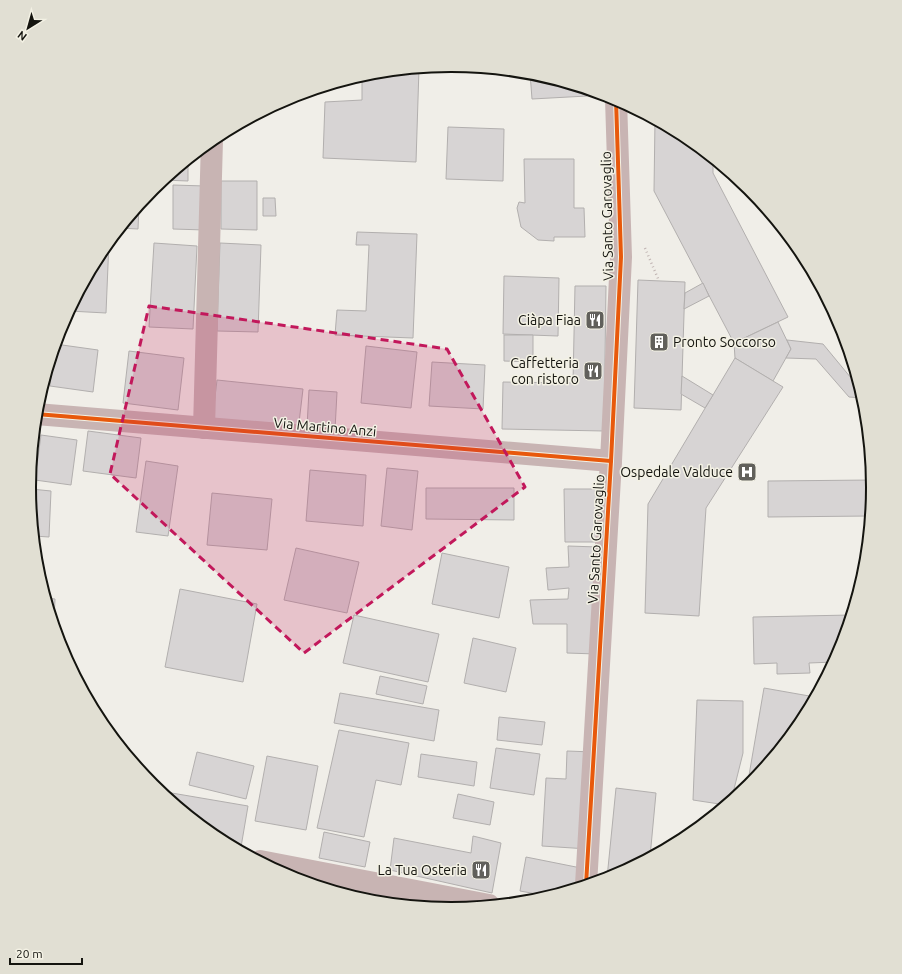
<svg xmlns="http://www.w3.org/2000/svg" width="902" height="974" viewBox="0 0 902 974" font-family="Ubuntu,sans-serif">
<style>
.building{fill:#d7d4d4;stroke:#b2afae}
.lines{fill:none;stroke-linecap:round;stroke-linejoin:round}
.path{stroke:#c1b5b3;stroke-width:2.5;stroke-dasharray:1 3;stroke-linecap:butt}
.minor{stroke:#c8b4b3;stroke-width:22}
.cycleway-casing{stroke:#f3f1e4;stroke-width:6}
.cycleway{stroke:#e8590c;stroke-width:4}
.marked{fill:#c2185b;fill-opacity:0.2;stroke:#c2185b;stroke-width:3;stroke-dasharray:8 5;stroke-linejoin:round}
.labels{text-anchor:middle;dominant-baseline:central;stroke-width:3;stroke-linejoin:round;paint-order:stroke}
.street-label{font-size:14px;fill:#14140f;stroke:#f3f1e4}
.poi-label{font-size:14px;fill:#14140f;stroke:#f3f1e4;text-anchor:end}
.rim{fill:none;stroke:#14140f;stroke-width:2}
</style>
<rect width="100%" height="100%" fill="#f0eee8"/>
<!-- building -->
<g class="building">
<path d="M419 68 416 162 323 158 325 102 362 100V75Z"/>
<path d="M530 73 587 89V96L532 99Z"/>
<path d="M655 120 686 136 713 159V173L788 317 734 343 654 191Z"/>
<path d="M448 127 504 129 503 181 446 179Z"/>
<path d="M524 159H574V208H584L585 237H554V241L538 240 521 227 517 208 519 202 525 203Z"/>
<path d="M188 160V181L163 180Z"/>
<path d="M221 181H257V230L221 229Z"/>
<path d="M173 185 205 186V230L173 229Z"/>
<path d="M263 198H275L276 216H263Z"/>
<path d="M139 205 138 229 120 228Z"/>
<path d="M357 232 417 234 413 338 335 335 337 310 366 311 369 245H356Z"/>
<path d="M109 241 106 313 69 311 100 252Z"/>
<path d="M154 243 197 246 193 329 149 327Z"/>
<path d="M220 243 261 245 258 332 217 331Z"/>
<path d="M504 276 559 278 558 336 503 334Z"/>
<path d="M638 280 685 282 681 410 634 408Z"/>
<path d="M703 283 709 296 684 309 685 293Z"/>
<path d="M575 286H606L604 431 502 429 503 382 573 383Z"/>
<path d="M778 322 791 349 773 381 735 358 734 343Z"/>
<path d="M504 335H533V362L504 361Z"/>
<path d="M787 340 823 344 856 384H859L863 398 849 397 816 359 786 358 791 349Z"/>
<path d="M55 344 98 350 93 392 50 386Z"/>
<path d="M366 346 417 352 411 408 361 403Z"/>
<path d="M129 351 184 358 178 410 123 403Z"/>
<path d="M735 358 783 387 706 508 699 616 645 613 648 504Z"/>
<path d="M432 362 485 365 483 409 429 406Z"/>
<path d="M682 376 713 395 705 408 681 394Z"/>
<path d="M217 380 303 389 298 431 212 422Z"/>
<path d="M309 390 337 392 335 430 307 427Z"/>
<path d="M88 431 141 438 136 478 83 471Z"/>
<path d="M41 435 77 440 71 485 35 480Z"/>
<path d="M146 461 178 466 168 536 136 532Z"/>
<path d="M387 468 418 471 412 530 381 526Z"/>
<path d="M310 470 366 475 363 526 306 521Z"/>
<path d="M872 480 870 516 768 517V481Z"/>
<path d="M426 488H514V520L426 519Z"/>
<path d="M31 489 51 491 49 537 34 536Z"/>
<path d="M564 489H599L598 542H565Z"/>
<path d="M212 493 272 499 267 550 207 545Z"/>
<path d="M568 546 598 547 596 654 567 653V624H533L530 600 568 599 569 588 548 590 546 568 569 567Z"/>
<path d="M296 548 359 562 347 613 284 600Z"/>
<path d="M442 553 509 567 499 618 432 604Z"/>
<path d="M180 589 257 604 243 682 165 667Z"/>
<path d="M46 598 55 599 54 621H53Z"/>
<path d="M354 615 439 634 428 682 343 663Z"/>
<path d="M851 615 841 649 834 662 809 663 810 673 777 674V663L754 664 753 617Z"/>
<path d="M473 638 516 648 506 692 464 683Z"/>
<path d="M380 676 427 686 423 704 376 694Z"/>
<path d="M764 688 815 697 802 722 747 787Z"/>
<path d="M340 693 439 710 434 741 334 723Z"/>
<path d="M697 700 743 701V753L731 801 726 805 693 800Z"/>
<path d="M499 717 545 722 542 745 497 740Z"/>
<path d="M339 730 409 743 401 785 376 780 364 837 317 828Z"/>
<path d="M496 748 540 754 534 795 490 788Z"/>
<path d="M567 751 593 752 588 849 542 846 546 778 566 779Z"/>
<path d="M197 752 254 766 246 799 189 785Z"/>
<path d="M421 754 477 762 474 786 418 777Z"/>
<path d="M267 756 318 766 306 830 255 821Z"/>
<path d="M616 788 656 793 650 857 607 878Z"/>
<path d="M160 791 248 806 241 847 230 845 216 838Z"/>
<path d="M458 794 494 802 490 825 453 818Z"/>
<path d="M324 832 370 842 365 867 319 858Z"/>
<path d="M473 836 501 843 492 893 390 870 394 838 471 853Z"/>
<path d="M526 857 586 869 583 886 548 896 520 891Z"/>
<path d="M340 882 443 904 442 908 368 901 338 892Z"/>
</g>
<g class="lines">
<!-- path -->
<path class="path" d="M645 248 659 281"/>
<!-- minor -->
<g class="minor">
<path d="M36 414 611 461"/>
<path d="M204 428 212 140"/>
<path d="M260 861 489 905"/>
<path d="M586 885 611 461 621 257 616 99"/>
</g>
<!-- cycleway casing -->
<g class="cycleway-casing">
<g id="cycleway">
<path d="M36 414 611 461"/>
<path d="M586 885 611 461 621 257 616 99"/>
</g>
</g>
<!-- cycleway -->
<use href="#cycleway" class="cycleway"/>
</g>
<!-- marked area -->
<path class="marked" d="M149 306 447 349 525 487 304 653 110 474Z"/>
<!-- icons -->
<defs>
<g id="restaurant-square" transform="scale(1)"><rect x="-9" y="-9" width="18" height="18" rx="4" fill="#61605b" stroke="#f3f1e4"/><path d="M-5-6h1v4h1v-4h1v4h1v-4h1v5L-1.5 .5V6h-2V.5L-5-1ZM5-6V6H3V1.5H1.5Q1.5-4 5-6Z" fill="#fff"/></g>
<g id="building-square" transform="scale(1)"><rect x="-9" y="-9" width="18" height="18" rx="4" fill="#61605b" stroke="#f3f1e4"/><path d="M-4-6H4V6H1V3H-1V6H-4ZM-2.5-4.3h1.7v1.8h-1.7ZM.8-4.3h1.7v1.8H.8ZM-2.5-1h1.7V.8h-1.7ZM.8-1h1.7V.8H.8Z" fill="#fff"/></g>
<g id="hospital-square" transform="scale(1)"><rect x="-9" y="-9" width="18" height="18" rx="4" fill="#61605b" stroke="#f3f1e4"/><path d="M-5-5h3v3.5h4V-5h3V5h-3V1.5h-4V5h-3Z" fill="#fff"/></g>
</defs>
<g fill-rule="evenodd">
<use href="#restaurant-square" x="595" y="320"/>
<use href="#building-square" x="659" y="342"/>
<use href="#restaurant-square" x="593" y="371"/>
<use href="#hospital-square" x="747" y="472"/>
<use href="#restaurant-square" x="481" y="870"/>
</g>
<g class="labels">
<!-- street labels -->
<g class="street-label">
<text transform="translate(607 216) rotate(-91)">Via Santo Garovaglio</text>
<text transform="translate(325 427) rotate(5)">Via Martino Anzi</text>
<text transform="translate(596 539) rotate(-87)">Via Santo Garovaglio</text>
</g>
<!-- poi labels -->
<g class="poi-label">
<text x="581" y="320">Ciàpa Fiaa</text>
<text x="673" y="342" text-anchor="start">Pronto Soccorso</text>
<text x="579" y="363">Caffetteria<tspan x="579" dy="16">con ristoro</tspan></text>
<text x="733" y="472">Ospedale Valduce</text>
<text x="467" y="870">La Tua Osteria</text>
</g>
</g>
<!-- crop -->
<path d="M0 0H902V974H0ZM36 487a415 415 0 1 1 830 0a415 415 0 1 1-830 0Z" fill="#e1dfd3" fill-rule="evenodd"/>
<path class="rim" d="M36 487a415 415 0 1 1 830 0a415 415 0 1 1-830 0Z"/>
<!-- north arrow -->
<g transform="translate(28 28) rotate(217)" stroke="#f3f1e4" stroke-width="3" paint-order="stroke">
<path d="M0-3L7 15L0 10L-7 15Z" fill="#14140f"/>
<text y="-6" font-size="11" font-weight="bold" text-anchor="middle" fill="#14140f">N</text>
</g>
<!-- scale -->
<path d="M10 958v6h72v-6" fill="none" stroke="#14140f" stroke-width="2"/>
<text x="16" y="958" font-size="12" fill="#14140f" stroke="#f3f1e4" stroke-width="3" paint-order="stroke">20 m</text>
</svg>
